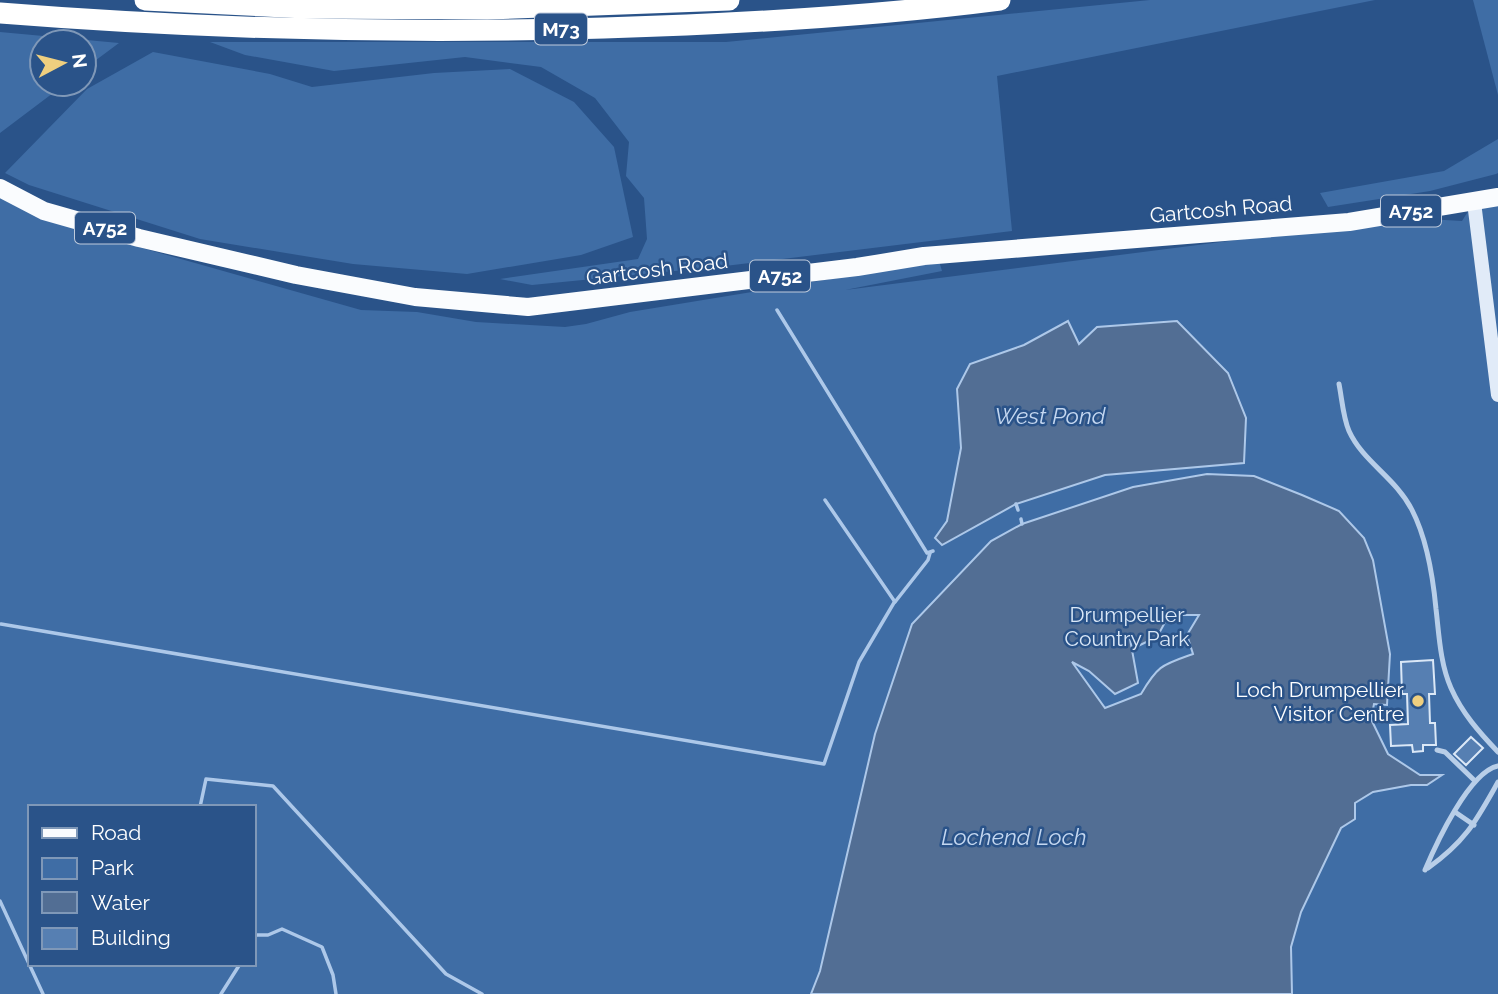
<svg xmlns="http://www.w3.org/2000/svg" width="1498" height="994" viewBox="0 0 1498 994" font-family="Raleway,sans-serif">
<style>
.green{fill:#3f6da5;fill-rule:evenodd}
.water{fill:#526e94;stroke:#adc8e9;stroke-width:2;fill-rule:evenodd}
.lines{fill:none;stroke-linecap:round;stroke-linejoin:round}
.stream{stroke:#adc8e9;stroke-width:3.5}
.building{fill:#567fb2;stroke:#dbe8f7;stroke-width:2}
.lane{stroke:#b8cee8;stroke-width:5}
.secondary{stroke:#e1ebf8;stroke-width:14}
.primary{stroke:#fafcfe;stroke-width:18}
.highway{stroke:#fff;stroke-width:21}
.poi-dot{fill:#efcf7f;stroke:#2a5389;stroke-width:2.5}
.labels{text-anchor:middle;dominant-baseline:central;stroke-width:5;stroke-linejoin:round;paint-order:stroke}
.shield{fill:#2a5389;stroke:#bfcbdc;stroke-width:2}
.shield-label{font-size:19px;font-weight:bold;fill:#fff}
.street-label{font-size:21px;fill:#fff;stroke:#2a5389}
.park-label{font-size:21px;fill:#dbe8f7;stroke:#2a5389}
.poi-label{font-size:21px;fill:#fff;stroke:#2a5389;text-anchor:end}
.water-label{font-size:23px;font-style:italic;fill:#c4d7f0;stroke:#2a5389}
</style>
<rect width="100%" height="100%" fill="#2a5389"/>
<!-- green -->
<g class="green">
<path d="M1150 0H1375L997 76 1012 231 725 266 532 285 500 279 638 259 647 239 644 198 626 176 629 142 595 98 541 67 465 57 334 71 245 55 210 42H726Z"/>
<path d="M1473 0H1498V95Z"/>
<path d="M0 32 119 43 84 69V42H42V84H65L0 133Z"/>
<path d="M153 52 270 74 312 87 434 73 510 69 574 102 614 147 633 237 581 255 467 274 353 264 200 239 29 185 5 173 87 89Z"/>
<path d="M1498 139V173L1496 174 1430 191 1328 207 1320 193 1444 171Z"/>
<path d="M0 195 75 229 361 310 417 312 476 322 565 327 586 324 630 312 939 261 942 271 845 290 1410 218 1462 221 1474 202 1498 196V994H0ZM30 807H254V964H30Z"/>
</g>
<!-- water -->
<g class="water">
<path d="M1068 321 1079 344 1097 327 1177 321 1228 373 1246 418 1244 463 1105 475 1016 504 942 545 935 538 947 521 961 448 957 389 970 364 1024 345Z"/>
<path d="M1207 474 1254 476 1302 495 1339 511 1364 538 1373 560 1390 654 1387 705 1374 704 1371 719 1388 754 1420 775H1442L1427 785H1411L1373 792 1355 803V819L1341 828 1301 912 1291 947 1292 994H811L820 971 875 734 912 624 991 541 1022 524 1133 487ZM1169 615H1199L1187 635 1193 654C1162 665 1158 665 1141 694L1105 708 1072 662 1089 671 1115 694 1138 683 1130 639 1138 646 1157 637Z"/>
</g>
<g class="lines">
<!-- stream -->
<g class="stream">
<path d="M777 310 927 553 933 551"/>
<path d="M825 500 895 602 928 560 930 553"/>
<path d="M1016 504 1018 510"/>
<path d="M1021 519 1022 524"/>
<path d="M1 624 824 764 859 662 895 601"/>
<path d="M200 807 206 779 273 786 446 974 482 994"/>
<path d="M0 901 43 994"/>
<path d="M254 940 256 935H268L282 929 322 947 333 975 336 994"/>
<path d="M221 994 240 964"/>
</g>
</g>
<!-- building -->
<g class="building">
<path d="M1433 660 1435 694H1429L1430 723H1435L1436 745H1423V751L1413 752 1412 745 1391 746 1390 725 1408 724 1407 694H1402L1401 662Z"/>
<path d="M1471 737 1483 748 1466 765 1454 754Z"/>
</g>
<g class="lines">
<!-- lane -->
<g class="lane">
<path d="M1339 384C1342 399 1343 417 1349 431 1363 462 1396 478 1412 510 1427 539 1433 577 1436 609 1439 634 1440 663 1451 688 1462 713 1479 732 1498 752"/>
<path d="M1437 750 1445 752 1475 781"/>
<path d="M1455 812 1474 825"/>
<path d="M1428 868C1466 841 1476 821 1498 782"/>
<path d="M1425 870C1436 844 1469 772 1498 766"/>
</g>
<!-- secondary -->
<path class="secondary" d="M1474 202 1498 395"/>
<!-- primary -->
<path class="primary" d="M0 188 44 211 139 238 296 275 415 297 528 307 857 267 924 256 1349 222 1498 197"/>
<!-- highway -->
<g class="highway">
<path d="M145 0 305 8 487 9 729 0"/>
<path d="M0 13C201 29 402 34 604 28 736 24 869 17 1000 0"/>
</g>
</g>
<!-- markers -->
<circle class="poi-dot" cx="1418" cy="701" r="7"/>
<g class="labels">
<!-- shield labels -->
<g class="shield">
<rect x="535" y="13.5" width="52" height="31" rx="5"/>
<rect x="1381" y="195.5" width="60" height="31" rx="5"/>
<rect x="75" y="212.5" width="60" height="31" rx="5"/>
<rect x="750" y="260.5" width="60" height="31" rx="5"/>
</g>
<g class="shield-label">
<text x="561" y="29">M73</text>
<text x="1411" y="211">A752</text>
<text x="105" y="228">A752</text>
<text x="780" y="276">A752</text>
</g>
<!-- street labels -->
<g class="street-label">
<text transform="translate(1221 209) rotate(-5)">Gartcosh Road</text>
<text transform="translate(657 269) rotate(-7)">Gartcosh Road</text>
</g>
<!-- park labels -->
<g class="park-label">
<text x="1127" y="614">Drumpellier<tspan x="1127" dy="24">Country Park</tspan></text>
</g>
<!-- poi labels -->
<g class="poi-label">
<text x="1404" y="689">Loch Drumpellier<tspan x="1404" dy="24">Visitor Centre</tspan></text>
</g>
<!-- water labels -->
<g class="water-label">
<text x="1050" y="415">West Pond</text>
<text x="1014" y="836">Lochend Loch</text>
</g>
</g>
<!-- legend -->
<rect x="28" y="805" width="228" height="161" fill="#2a5389" stroke="#7f98b8" stroke-width="2"/>
<rect x="42" y="828" width="35" height="10" fill="#fafcfe" stroke="#7f98b8" stroke-width="2"/>
<text x="91" y="840" font-size="21" fill="#ffffff">Road</text>
<rect x="42" y="858" width="35" height="21" fill="#3f6da5" stroke="#7f98b8" stroke-width="2"/>
<text x="91" y="875" font-size="21" fill="#ffffff">Park</text>
<rect x="42" y="892" width="35" height="21" fill="#526e94" stroke="#7f98b8" stroke-width="2"/>
<text x="91" y="910" font-size="21" fill="#ffffff">Water</text>
<rect x="42" y="928" width="35" height="21" fill="#567fb2" stroke="#7f98b8" stroke-width="2"/>
<text x="91" y="945" font-size="21" fill="#ffffff">Building</text>
<!-- north arrow -->
<g transform="translate(63 63) rotate(83)"><circle r="33" fill="#2a5389" stroke="#7f98b8" stroke-width="2"/>
<path d="M0-5L12 26L0 18L-12 26Z" fill="#efcf7f"/>
<text y="-10" font-size="19" font-weight="bold" text-anchor="middle" fill="#ffffff">N</text>
</g>
</svg>
